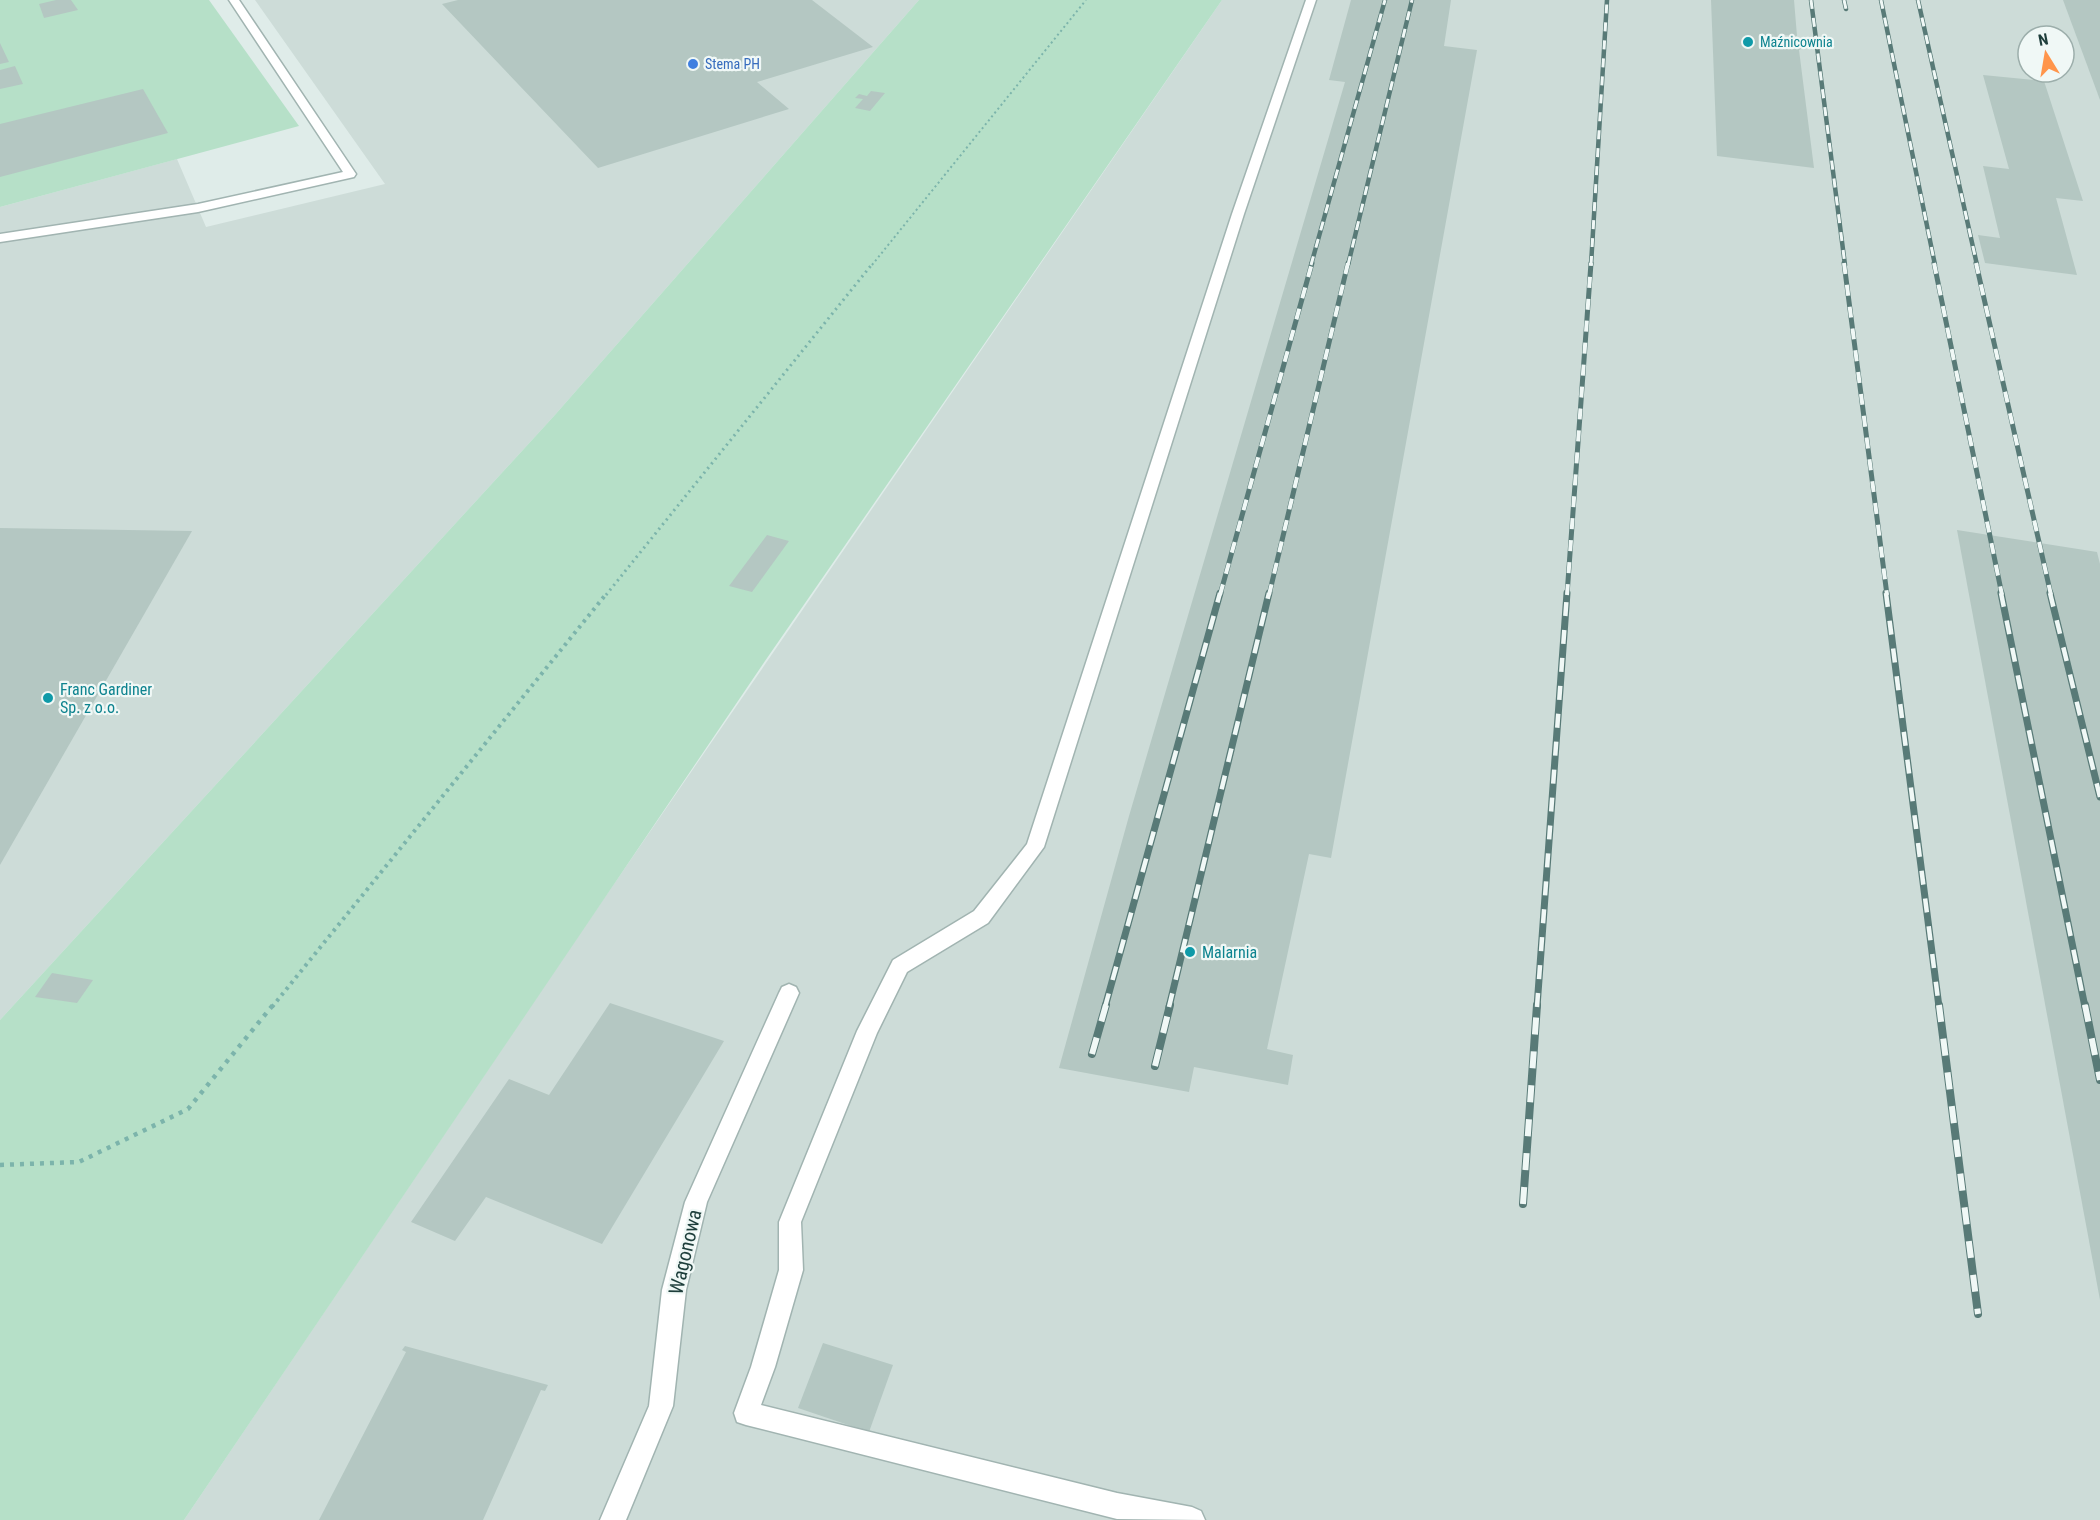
<svg xmlns="http://www.w3.org/2000/svg" width="2100" height="1520" viewBox="0 0 2100 1520" font-family="'Roboto Condensed',sans-serif">
<style>
.built{fill:#cddcd8;fill-rule:evenodd}
.green{fill:#b6e0c8}
.building{fill:#b4c7c2}
.lines{fill:none;stroke-linecap:round;stroke-linejoin:round}
.service-casing{stroke:#a1b4b1;stroke-width:3}
.path-far3{stroke:#7cb4ab;stroke-width:2;stroke-dasharray:2 3;stroke-linecap:butt}
.path-far2{stroke:#7cb4ab;stroke-width:3;stroke-dasharray:2 4;stroke-linecap:butt}
.path-far1{stroke:#7cb4ab;stroke-width:4;stroke-dasharray:3 4.5;stroke-linecap:butt}
.path{stroke:#7cb4ab;stroke-width:4.5;stroke-dasharray:4 6;stroke-linecap:butt}
.service{fill:#fff;fill-rule:evenodd}
.rail-far3-casing{stroke:#587a77;stroke-width:4.5}
.rail-far2-casing{stroke:#587a77;stroke-width:5}
.rail-far1-casing{stroke:#587a77;stroke-width:7}
.rail-casing{stroke:#587a77;stroke-width:8}
.rail-far3{stroke:#f0f8f6;stroke-width:3;stroke-dasharray:9;stroke-linecap:butt}
.rail-far2{stroke:#f0f8f6;stroke-width:4;stroke-dasharray:11;stroke-linecap:butt}
.rail-far1{stroke:#f0f8f6;stroke-width:4.5;stroke-dasharray:14;stroke-linecap:butt}
.rail{stroke:#f0f8f6;stroke-width:6;stroke-dasharray:17;stroke-linecap:butt}
.culture-dot{fill:#0f9aa8;stroke:#f0f8f6;stroke-width:2}
.shop-dot{fill:#3f7fe0;stroke:#f0f8f6;stroke-width:2}
.labels{text-anchor:middle;dominant-baseline:central;stroke-width:4.5;stroke-linejoin:round;paint-order:stroke}
.far-culture-label{font-size:14px;fill:#0d838f;stroke:#f0f8f6;text-anchor:start}
.far-shop-label{font-size:14px;fill:#366cbe;stroke:#f0f8f6;text-anchor:start}
.culture-label{font-size:16px;fill:#0d838f;stroke:#f0f8f6;text-anchor:start}
.near-street-label{font-size:20px;fill:#1e3e3b;stroke:#f0f8f6}
</style>
<rect width="100%" height="100%" fill="#dfece9"/>
<!-- built -->
<g class="built">
<path d="M255 0H919L554 416 0 1020V207L177 159 206 227 385 184Z"/>
<path d="M1222 0H2100V1520H184L581 932ZM2028 36H2064V72H2028Z"/>
</g>
<!-- green -->
<g class="green">
<path d="M0 0H209L299 126 0 207Z"/>
<path d="M919 0H1222L765 661 184 1520H0V1020L554 416Z"/>
</g>
<!-- building -->
<g class="building">
<path d="M56 0H71L78 10 44 18 39 4Z"/>
<path d="M458 0H812L873 47 757 82 789 109 598 168 442 4Z"/>
<path d="M1351 0H1451L1444 46 1477 50 1331 858 1309 854 1267 1049 1293 1055 1288 1085 1194 1067 1189 1092 1059 1068 1129 816 1345 82 1329 80Z"/>
<path d="M1711 0H1794L1797 36 1781 35V36L1796 38 1802 42 1803 48 1799 50 1814 168 1717 156Z"/>
<path d="M2063 0H2100V100Z"/>
<path d="M0 43 9 62 0 64Z"/>
<path d="M15 66 23 84 0 89V70Z"/>
<path d="M1983 75 2044 81 2083 201 2056 198 2077 275 1985 263 1978 235 2000 238 1983 166 2009 169Z"/>
<path d="M143 89 168 133 0 177V124Z"/>
<path d="M871 91 885 93 870 111 855 108 863 99 855 98 859 94 867 96Z"/>
<path d="M0 528 192 531 0 865Z"/>
<path d="M1957 530 2097 552 2100 564V1300Z"/>
<path d="M767 535 789 541 752 592 729 586Z"/>
<path d="M52 973 93 980 77 1003 35 997Z"/>
<path d="M610 1003 724 1041 602 1244 486 1197 455 1241 411 1222 509 1079 549 1095Z"/>
<path d="M823 1343 893 1365 869 1432 798 1408Z"/>
<path d="M405 1346 548 1385 545 1391 541 1390 483 1520H319L406 1352 402 1350Z"/>
</g>
<g class="lines">
<!-- service casing -->
<g class="service-casing">
<g id="service">
<path d="M229 0H239L356 174 354 177 198 212 0 242V234L198 204 343 172Z"/>
<path d="M1306 0H1316L1244 214 1044 847 988 923 907 972 877 1033 801 1222 803 1270 775 1367 761 1405 1117 1493 1192 1507 1201 1511 1205 1520 1117 1519 746 1425 737 1422 734 1413 751 1367 779 1270V1222L857 1031 893 960 974 911 1027 844 1232 214Z"/>
<path d="M789 984 796 987 799 993 707 1202 686 1290 673 1406 626 1520H600L649 1406 662 1290 685 1202 779 993 782 987Z"/>
</g>
</g>
<!-- path-far3 -->
<path class="path-far3" d="M872 265 1086 0"/>
<!-- path-far2 -->
<path class="path-far2" d="M606 595 873 263"/>
<!-- path-far1 -->
<path class="path-far1" d="M272 1007 607 593"/>
<!-- path -->
<path class="path" d="M0 1165 79 1162 188 1109 273 1005"/>
<!-- service -->
<use href="#service" class="service"/>
<!-- rail-far3 casing -->
<g class="rail-far3-casing">
<g id="rail-far3">
<path d="M1811 0 1845 265"/>
<path d="M1844 0 1846 9"/>
<path d="M1881 0 1935 265"/>
<path d="M1918 0 1977 265"/>
<path d="M1311 265 1385 0"/>
<path d="M1348 265 1412 0"/>
<path d="M1591 265 1607 0"/>
</g>
</g>
<!-- rail-far2 casing -->
<g class="rail-far2-casing">
<g id="rail-far2">
<path d="M1844 263 1887 595"/>
<path d="M1934 263 2002 595"/>
<path d="M1976 263 2051 595"/>
<path d="M1220 595 1312 263"/>
<path d="M1269 595 1348 263"/>
<path d="M1567 595 1591 263"/>
</g>
</g>
<!-- rail-far1 casing -->
<g class="rail-far1-casing">
<g id="rail-far1">
<path d="M1886 593 1939 1007"/>
<path d="M2001 593 2085 1007"/>
<path d="M2050 593 2100 797"/>
<path d="M1105 1007 1220 593"/>
<path d="M1169 1007 1269 593"/>
<path d="M1537 1007 1567 593"/>
</g>
</g>
<!-- rail casing -->
<g class="rail-casing">
<g id="rail">
<path d="M1939 1005 1978 1314"/>
<path d="M2085 1005 2100 1080"/>
<path d="M1092 1054 1106 1005"/>
<path d="M1155 1066 1170 1005"/>
<path d="M1523 1204 1537 1005"/>
</g>
</g>
<!-- rail-far3 -->
<use href="#rail-far3" class="rail-far3"/>
<!-- rail-far2 -->
<use href="#rail-far2" class="rail-far2"/>
<!-- rail-far1 -->
<use href="#rail-far1" class="rail-far1"/>
<!-- rail -->
<use href="#rail" class="rail"/>
</g>
<!-- markers -->
<g class="culture-dot">
<circle cx="1748" cy="42" r="6"/>
<circle cx="48" cy="698" r="6"/>
<circle cx="1190" cy="952" r="6"/>
</g>
<circle class="shop-dot" cx="693" cy="64" r="6"/>
<g class="labels">
<!-- far-culture labels -->
<g class="far-culture-label">
<text x="1760" y="42">Maźnicownia</text>
</g>
<!-- far-shop labels -->
<g class="far-shop-label">
<text x="705" y="64">Stema PH</text>
</g>
<!-- culture labels -->
<g class="culture-label">
<text x="60" y="689">Franc Gardiner<tspan x="60" dy="18">Sp. z o.o.</tspan></text>
<text x="1202" y="952">Malarnia</text>
</g>
<!-- near-street labels -->
<g class="near-street-label">
<text transform="translate(685 1252) rotate(-77)">Wagonowa</text>
</g>
</g>
<!-- north arrow -->
<g transform="translate(2046 54) rotate(349)"><circle r="28" fill="#f0f8f6" stroke="#9caeab" stroke-width="1.5"/>
<path d="M0-4.5L10 22L0 15L-10 22Z" fill="#ff954b"/>
<text y="-9" font-size="16" font-weight="bold" text-anchor="middle" fill="#1e3e3b">N</text>
</g>
</svg>
